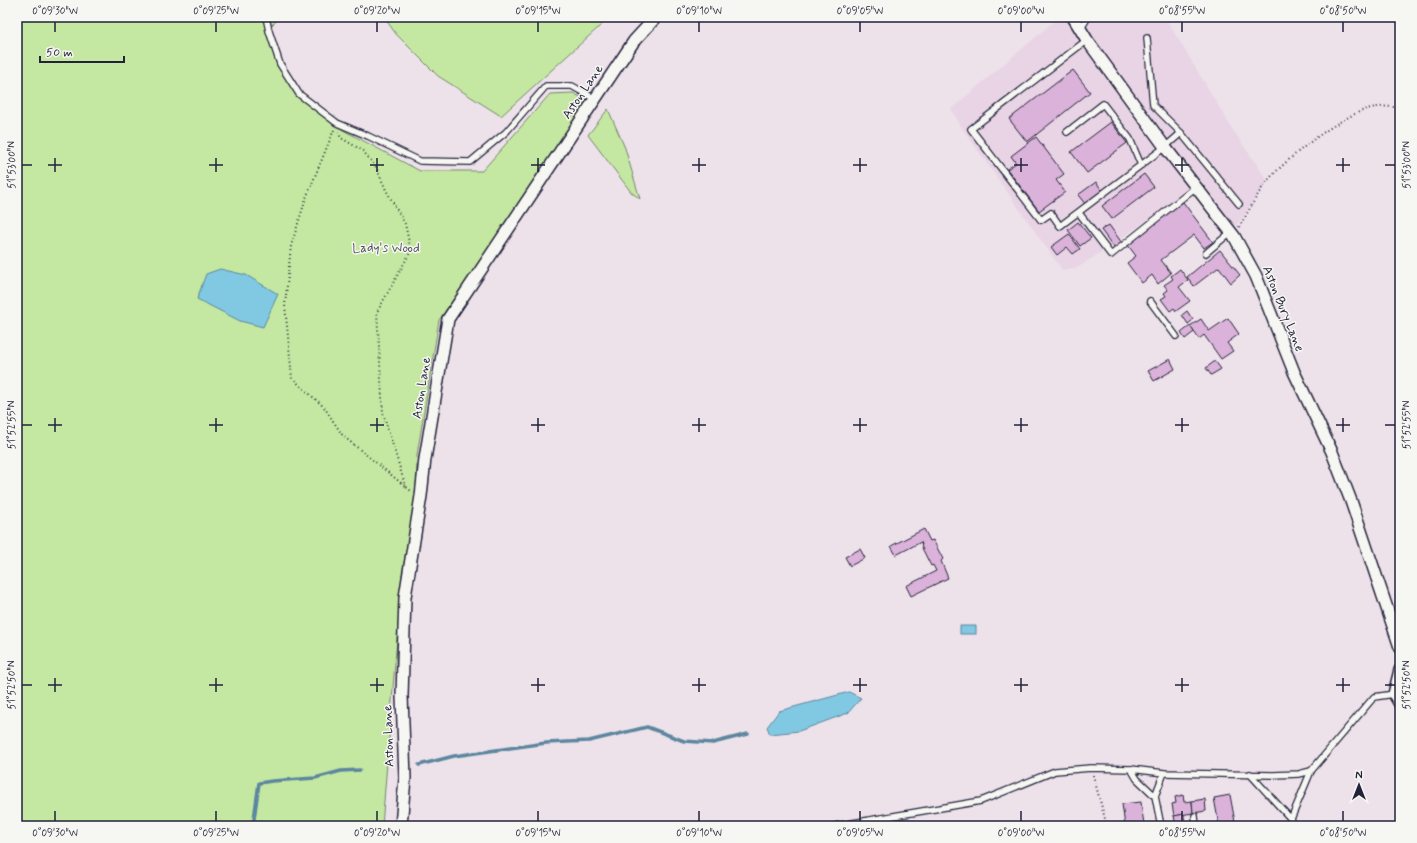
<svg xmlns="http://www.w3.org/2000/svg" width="1417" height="843" viewBox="0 0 1417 843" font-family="Mynerve,sans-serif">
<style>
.built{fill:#e8d4e5}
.green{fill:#c4e8a1;stroke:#73856e}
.water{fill:#81c9e2;stroke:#5b869f}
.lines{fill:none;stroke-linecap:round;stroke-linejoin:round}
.stream{stroke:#5b869f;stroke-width:3.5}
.building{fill:#dbb2d9;stroke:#22223b}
.lane-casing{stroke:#22223b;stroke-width:8}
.street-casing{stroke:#22223b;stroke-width:14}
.path{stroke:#22223b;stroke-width:2;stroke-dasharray:1 3;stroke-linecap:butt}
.lane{stroke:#f6f6f2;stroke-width:5.5}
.street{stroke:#f6f6f2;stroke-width:11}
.ticks{fill:none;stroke:#22223b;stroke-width:1.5}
.labels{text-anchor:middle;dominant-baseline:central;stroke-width:3;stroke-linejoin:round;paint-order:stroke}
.street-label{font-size:13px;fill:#22223b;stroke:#f6f6f2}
.park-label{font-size:13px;fill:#4a5454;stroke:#f6f6f2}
.neatline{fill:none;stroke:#22223b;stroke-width:1.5}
.ticks-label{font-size:10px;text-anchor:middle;fill:#22223b}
</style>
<rect width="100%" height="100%" fill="#eee2ea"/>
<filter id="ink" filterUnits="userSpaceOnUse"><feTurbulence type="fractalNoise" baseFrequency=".025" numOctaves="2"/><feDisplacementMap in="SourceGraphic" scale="8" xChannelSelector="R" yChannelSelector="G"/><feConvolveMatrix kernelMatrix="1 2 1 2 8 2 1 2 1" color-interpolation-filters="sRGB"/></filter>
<g filter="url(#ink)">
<!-- built -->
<path class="built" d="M1059 17H1082L1087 24 1095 17H1165L1233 130 1268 181 1230 235 1192 190 1079 267 1062 270 962 128 951 109Z"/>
<!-- green -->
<g class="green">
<path d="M17 17H281L266 30 278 65 297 95 343 130 420 171H482L550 94 573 93 589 102 496 243 439 320 417 455 416 494 402 575 382 826H17Z"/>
<path d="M384 17H610L501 116 438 76 396 34Z"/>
<path d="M608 109 625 148 640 199 631 192 588 135Z"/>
</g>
<!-- water -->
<g class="water">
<path d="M220 269 246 275 278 294 263 327 240 321 197 299 206 274Z"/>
<rect x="960" y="626" width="16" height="8"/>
<path d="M849 692 861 698 848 713 799 731 770 734 767 727 779 711Z"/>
</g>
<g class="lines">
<!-- stream -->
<g class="stream">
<path d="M419 765 454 756 546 743 589 741 647 727 684 741 713 743 748 734"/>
<path d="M253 826 259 783 272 781 315 778 341 771 360 770"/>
</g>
</g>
<!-- building -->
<g class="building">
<path d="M1073 70 1090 92 1027 142 1009 119Z"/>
<path d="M1111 122 1127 143 1087 173 1071 152Z"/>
<path d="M1036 137 1064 174 1056 180 1065 192 1039 211 1007 169 1016 163 1011 156Z"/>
<path d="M1144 174 1154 187 1112 219 1102 206Z"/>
<path d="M1096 182 1104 193 1086 205 1078 195Z"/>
<path d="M1183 202 1213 242 1204 248 1194 235 1161 260 1171 273 1158 284 1152 275 1142 283 1127 263 1136 256 1127 244Z"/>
<path d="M1078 222 1091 238 1080 246 1068 230Z"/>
<path d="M1109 225 1122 243 1115 249 1101 230Z"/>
<path d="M1069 234 1080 249 1073 254 1067 247 1057 255 1051 247Z"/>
<path d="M1220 250 1240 275 1231 283 1219 267 1194 286 1187 277Z"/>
<path d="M1180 269 1188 280 1179 287 1190 301 1176 311 1174 308 1170 311 1161 299 1166 296 1164 293 1168 290 1164 285 1173 279 1171 276Z"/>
<path d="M1187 311 1193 320 1188 324 1182 315Z"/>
<path d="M1228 318 1239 334 1227 343 1233 351 1221 359 1204 335 1199 339 1190 326 1201 319 1209 331Z"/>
<path d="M1190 326 1194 332 1185 339 1181 333Z"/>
<path d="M1170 359 1175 369 1154 381 1148 371Z"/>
<path d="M1215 361 1221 369 1211 375 1206 368Z"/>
<path d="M924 529 930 541 933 540 943 559 941 561 948 578 911 596 906 586 936 571 933 565 931 566 921 546 922 545 921 542 896 555 891 546Z"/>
<path d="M860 549 865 558 850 566 845 557Z"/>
<path d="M1183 795 1184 802 1192 801 1193 813 1174 816 1172 804 1176 803 1175 797Z"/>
<path d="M1230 795 1235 822 1219 825 1214 798Z"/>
<path d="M1205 799 1206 811 1193 813 1192 801Z"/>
<path d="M1141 802 1144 825 1125 826 1122 804Z"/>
<path d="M1184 814 1185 826H1176L1174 816Z"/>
<path d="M1235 822V826H1219V825Z"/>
</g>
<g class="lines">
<!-- lane casing -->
<g class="lane-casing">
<g id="lane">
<path d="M266 17 269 31 280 64 299 94 337 123 368 136 420 161 470 162 506 132 546 86H572L595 99"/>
<path d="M1080 30 1088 17"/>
<path d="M1147 38 1153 105 1181 133 1239 204"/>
<path d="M1087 40 971 129 1041 220 1051 213 1060 226 1165 147 1181 133"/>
<path d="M1067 132 1103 104 1130 139 1141 165"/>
<path d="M1079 213 1111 255 1196 187"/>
<path d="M1206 253 1231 232"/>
<path d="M1150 301 1176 336"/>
<path d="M1131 769 1137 779 1155 796 1164 773"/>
<path d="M1250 774 1291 819 1293 826"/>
<path d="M1155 796 1161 826"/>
<path d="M1195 816 1196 826"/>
<path d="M1291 819 1311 771 1374 697 1394 694"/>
<path d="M835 826 981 801 1055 771 1091 768 1131 769 1164 773 1273 775 1299 774 1311 771"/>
</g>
</g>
<!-- street casing -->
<g class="street-casing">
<g id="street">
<path d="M1073 17 1087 40 1165 147 1234 236 1256 276 1294 372 1332 452 1351 501 1400 647"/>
<path d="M1400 670 1394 694 1400 704"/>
<path d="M401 826 405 778 402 696 405 597 421 496 425 459 448 319 634 41 656 17"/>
</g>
</g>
<!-- path -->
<g class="path">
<path d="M334 130 306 198 291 246 285 305 292 378 324 407 343 436 411 491"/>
<path d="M338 132 341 138 362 150 376 167 386 190 405 224 411 251 377 312 383 413 406 488"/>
<path d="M1239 227C1248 213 1258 192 1268 180 1290 156 1336 119 1367 109 1377 106 1389 106 1400 108"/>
<path d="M1093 775 1107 826"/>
</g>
<!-- lane -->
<use href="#lane" class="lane"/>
<!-- street -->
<use href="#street" class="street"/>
</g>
</g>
<!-- ticks -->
<path class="ticks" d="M55 22V32M216 22V32M377 22V32M538 22V32M699 22V32M860 22V32M1021 22V32M1182 22V32M1343 22V32M55 158V172M216 158V172M377 158V172M538 158V172M699 158V172M860 158V172M1021 158V172M1182 158V172M1343 158V172M22 165H32M48 165H62M209 165H223M370 165H384M531 165H545M692 165H706M853 165H867M1014 165H1028M1175 165H1189M1336 165H1350M1385 165H1395M55 418V432M216 418V432M377 418V432M538 418V432M699 418V432M860 418V432M1021 418V432M1182 418V432M1343 418V432M22 425H32M48 425H62M209 425H223M370 425H384M531 425H545M692 425H706M853 425H867M1014 425H1028M1175 425H1189M1336 425H1350M1385 425H1395M55 678V692M216 678V692M377 678V692M538 678V692M699 678V692M860 678V692M1021 678V692M1182 678V692M1343 678V692M22 685H32M48 685H62M209 685H223M370 685H384M531 685H545M692 685H706M853 685H867M1014 685H1028M1175 685H1189M1336 685H1350M1385 685H1395M55 811V821M216 811V821M377 811V821M538 811V821M699 811V821M860 811V821M1021 811V821M1182 811V821M1343 811V821"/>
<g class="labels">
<!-- street labels -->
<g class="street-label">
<text transform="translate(583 92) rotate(-56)">Aston Lane</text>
<text transform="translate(1283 309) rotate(68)">Aston Bury Lane</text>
<text transform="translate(422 388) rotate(-81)">Aston Lane</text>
<text transform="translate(389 736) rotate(-92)">Aston Lane</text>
</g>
<!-- park labels -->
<g class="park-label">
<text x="386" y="248">Lady's Wood</text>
</g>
</g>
<!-- margin -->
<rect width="1417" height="843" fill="none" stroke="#f6f6f2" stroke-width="44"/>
<!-- north arrow -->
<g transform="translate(1359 785)" stroke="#f6f6f2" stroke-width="3" paint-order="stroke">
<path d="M0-3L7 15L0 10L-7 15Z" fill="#22223b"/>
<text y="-6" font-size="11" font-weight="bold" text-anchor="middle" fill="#22223b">N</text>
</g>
<!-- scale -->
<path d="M40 56v6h84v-6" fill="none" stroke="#22223b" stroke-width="2"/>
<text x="46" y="56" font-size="12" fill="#22223b" stroke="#f6f6f2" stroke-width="3" paint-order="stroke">50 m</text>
<rect x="22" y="22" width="1373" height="799" class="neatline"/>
<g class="ticks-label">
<text x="55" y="14">0°09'30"W</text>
<text x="216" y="14">0°09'25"W</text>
<text x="377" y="14">0°09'20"W</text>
<text x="538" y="14">0°09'15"W</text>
<text x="699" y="14">0°09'10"W</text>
<text x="860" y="14">0°09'05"W</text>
<text x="1021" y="14">0°09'00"W</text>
<text x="1182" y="14">0°08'55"W</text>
<text x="1343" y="14">0°08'50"W</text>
<text transform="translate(11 165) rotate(-90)" y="4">51°53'00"N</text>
<text transform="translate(1406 165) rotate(-90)" y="4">51°53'00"N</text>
<text transform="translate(11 425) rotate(-90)" y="4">51°52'55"N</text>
<text transform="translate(1406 425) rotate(-90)" y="4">51°52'55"N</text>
<text transform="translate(11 685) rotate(-90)" y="4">51°52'50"N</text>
<text transform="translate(1406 685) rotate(-90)" y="4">51°52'50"N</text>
<text x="55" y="836">0°09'30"W</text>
<text x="216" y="836">0°09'25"W</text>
<text x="377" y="836">0°09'20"W</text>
<text x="538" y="836">0°09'15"W</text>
<text x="699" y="836">0°09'10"W</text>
<text x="860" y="836">0°09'05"W</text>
<text x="1021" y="836">0°09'00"W</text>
<text x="1182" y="836">0°08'55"W</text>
<text x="1343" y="836">0°08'50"W</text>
</g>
</svg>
